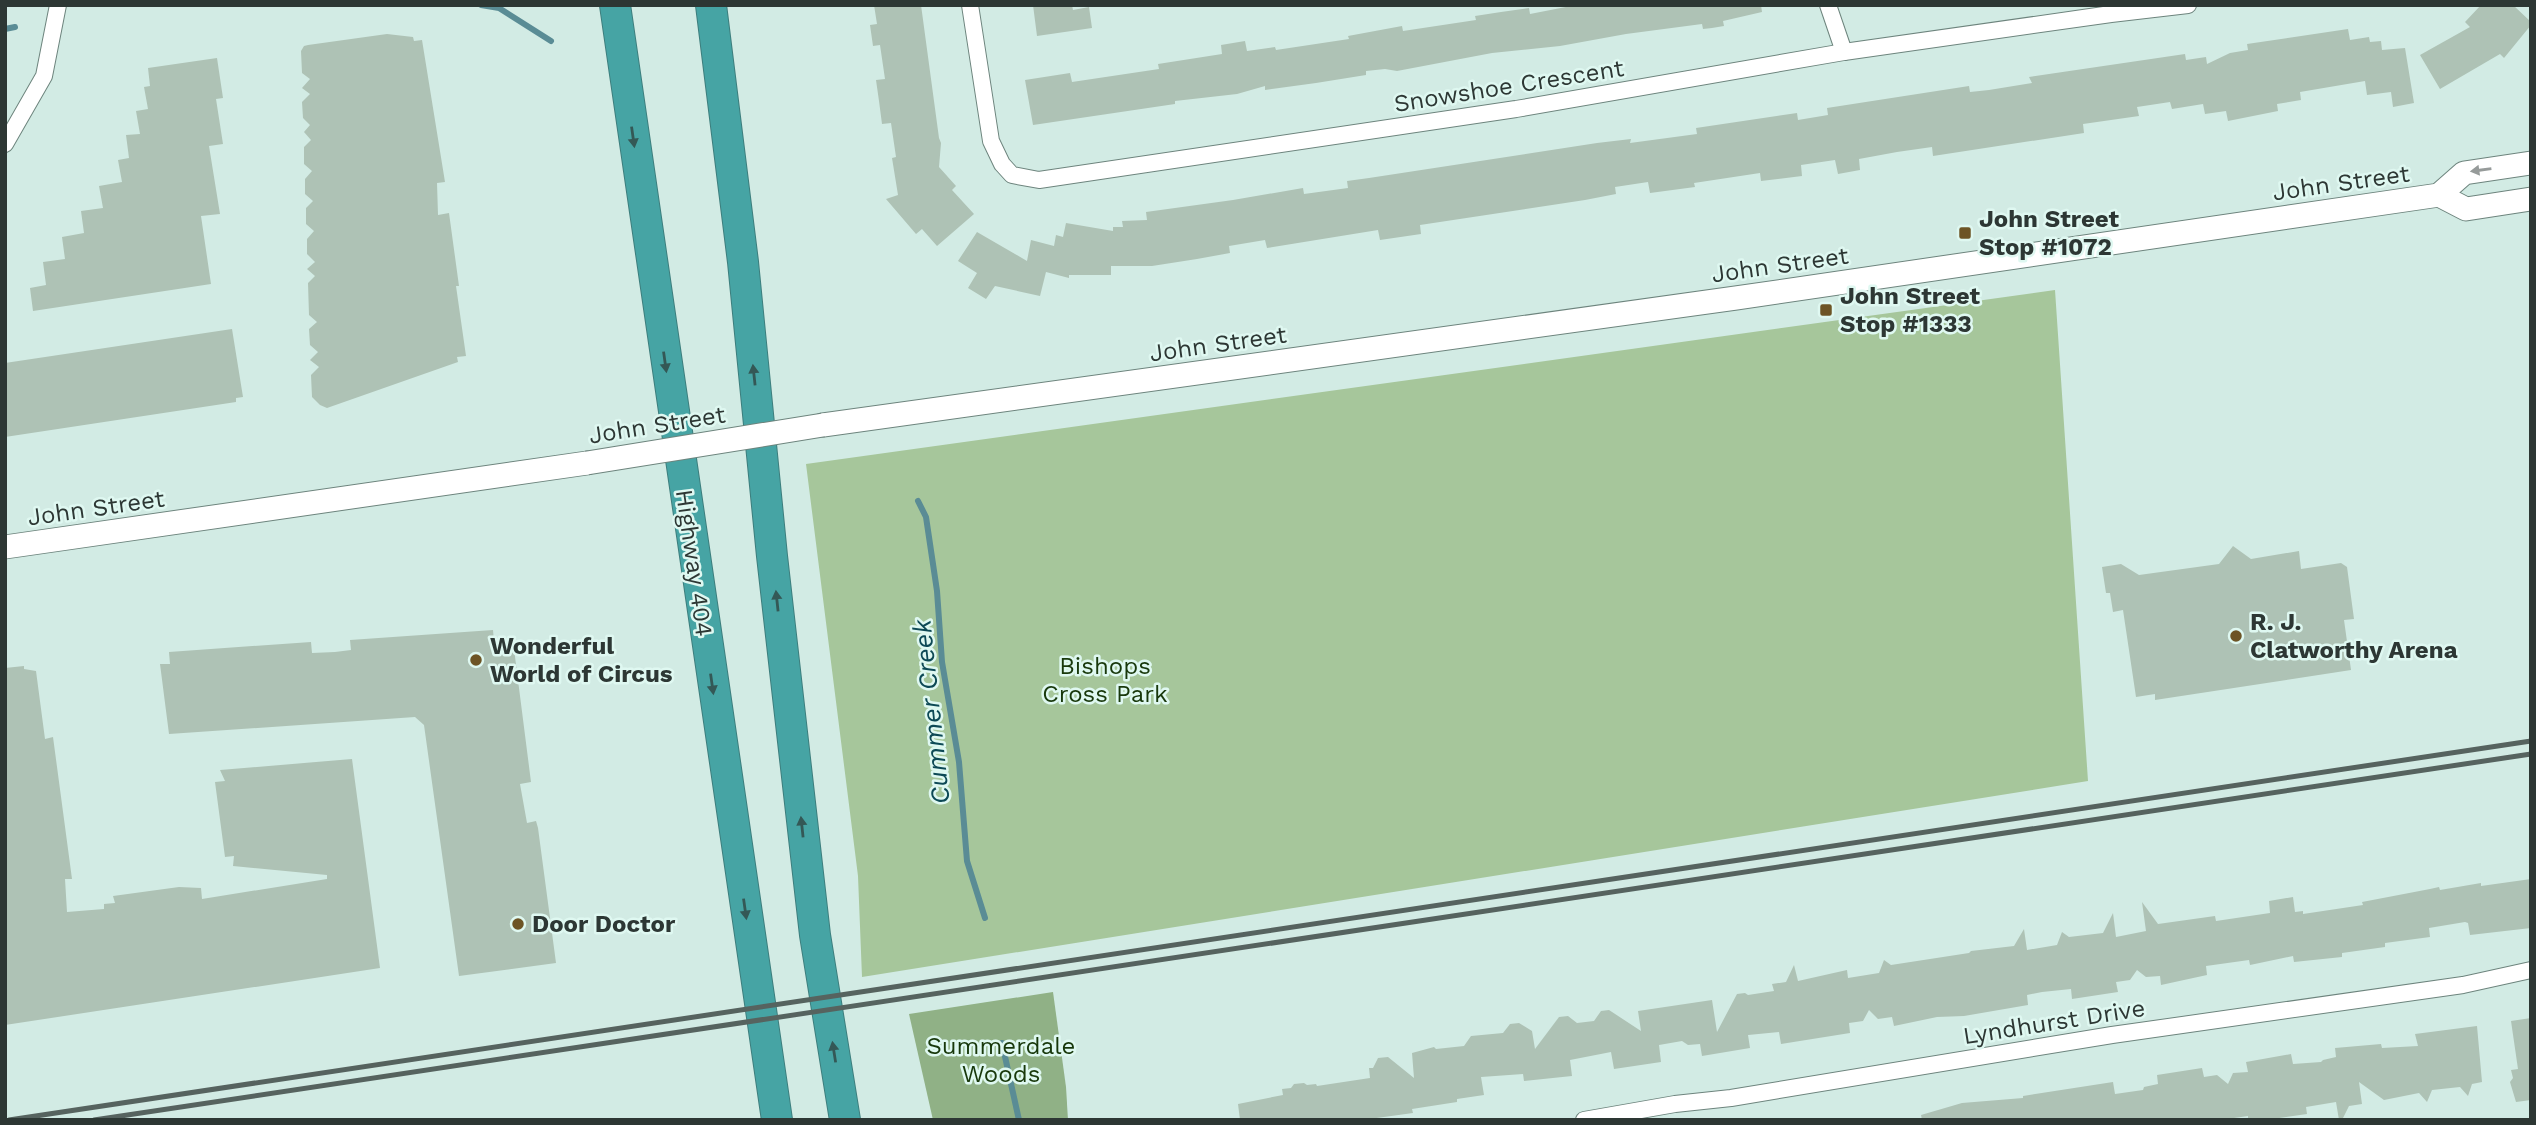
<svg xmlns="http://www.w3.org/2000/svg" width="2536" height="1125" viewBox="0 0 2536 1125" font-family="'Work Sans',sans-serif">
<style>
.green{fill:#a6c69b}
.forest{fill:#90b186}
.lines{fill:none;stroke-linecap:round;stroke-linejoin:round}
.stream{stroke:#5a8c95;stroke-width:6}
.building{fill:#aec2b5}
.street-casing{stroke:#6d847d;stroke-width:18}
.secondary-casing{stroke:#6d847d;stroke-width:25}
.highway-casing{stroke:#3d7e7d;stroke-width:32}
.street{stroke:#fff;stroke-width:16}
.secondary{stroke:#fff;stroke-width:23}
.highway{stroke:#46a4a4;stroke-width:30}
.rail{stroke:#56635f;stroke-width:5}
.secondary-bridge-casing{stroke:#6d847d;stroke-width:25;stroke-linecap:butt}
.secondary-bridge{stroke:#fff;stroke-width:23}
.oneway{fill:#345856}
.oneway2{fill:#969b9a}
.poi-dot{fill:#6d5425;stroke:#dff8f1;stroke-width:2.5}
.labels{text-anchor:middle;dominant-baseline:central;stroke-width:5;stroke-linejoin:round;paint-order:stroke}
.street-label{font-size:24px;fill:#2d3734;stroke:#dff8f1}
.poi-label{font-size:24px;font-weight:bold;fill:#2d3734;stroke:#dff8f1;text-anchor:start}
.park-label{font-size:24px;fill:#18380b;stroke:#dff8f1}
.water-label{font-size:26px;font-style:italic;fill:#0d4955;stroke:#dff8f1}
</style>
<rect width="100%" height="100%" fill="#d2ebe4"/>
<!-- green -->
<path class="green" d="M2055 290 2088 781 862 977 858 876 806 464Z"/>
<!-- forest -->
<path class="forest" d="M1053 992 1066 1087 1068 1120H933L909 1014Z"/>
<g class="lines">
<!-- stream -->
<g class="stream">
<path d="M481 5 499 8 551 41"/>
<path d="M5 29 15 27"/>
<path d="M918 501 926 517 937 591 942 662 959 762 967 861 985 918"/>
<path d="M1002 1043 1019 1120"/>
</g>
</g>
<!-- building -->
<g class="building">
<path d="M874 5H921L939 138 941 143 939 167 956 186 952 190 974 214 937 246 922 229 916 234 886 199 898 195 892 158 896 157 891 123 882 124 879 101 876 80 885 79 880 45 873 46 870 25 877 24Z"/>
<path d="M1033 5H1072L1073 10 1089 7 1092 28 1037 36Z"/>
<path d="M1576 5H1761L1762 12 1723 21 1724 26 1712 28 1703 29 1702 24 1626 34 1560 46 1492 53 1397 71 1385 69 1366 71V75L1316 83 1265 90V86L1237 94 1175 101V104L1033 125 1025 80 1070 73 1072 82 1159 69 1158 64 1222 54 1221 45 1245 41 1247 51 1275 47 1276 50 1349 39 1348 36 1402 26 1403 31 1476 20 1475 16 1501 12 1529 8 1530 14Z"/>
<path d="M2481 5H2513L2531 22V25L2504 58 2500 54 2440 89 2420 55 2470 27 2465 22Z"/>
<path d="M2348 29 2350 40 2369 37 2370 42 2381 41 2382 50 2405 48 2414 103 2393 107 2391 92 2367 95 2365 81 2300 92 2301 100 2277 104 2278 111 2228 121 2226 111 2205 114 2203 104 2172 109 2170 102 2137 107 2139 116 2083 124 2084 133 1933 156 1932 147 1897 152 1859 159 1860 170 1838 174 1835 160 1801 165 1802 176 1761 181 1760 173 1694 183 1695 187 1650 193 1648 182 1615 187 1616 194 1585 200 1420 225 1421 234 1380 240 1378 230 1267 248 1265 240 1229 246 1230 253 1197 259 1152 266H1111V275H1069V278L1046 272 1040 296 995 286 986 299 968 288 977 273 958 261 977 232 1027 261 1031 240 1054 246 1056 235 1063 237 1066 223 1113 231V227H1123L1122 221 1147 220 1146 212 1233 200 1303 188 1304 194 1348 188 1347 181 1369 178 1597 143 1631 139 1630 143 1697 134 1696 128 1797 113 1798 120 1828 115 1827 108 1969 86 1970 92 1989 90 2032 83 2029 77 2185 54 2186 60 2206 57 2207 64 2230 53 2248 50 2247 44Z"/>
<path d="M387 34 413 37 414 41 422 40 445 182 437 183 438 215 449 213 459 286H456L466 356 457 357 458 362 327 408 320 405 312 397 311 375 319 367 310 360 318 352 310 345 309 329 317 322 309 315 308 283 315 276 307 269 315 262 307 254V239L314 231 306 224V208L313 201 305 194V179L312 171 304 164V147L311 140 304 132 310 125 303 118 302 102 310 94 302 88 310 79 302 73 301 51 304 46 308 45Z"/>
<path d="M217 58 223 98 216 99 223 144 209 146 220 214 201 216 211 284 33 311 30 288 46 285 43 262 65 259 62 237 84 233 81 211 103 208 99 186 122 182 118 160 129 158 126 135 140 134 136 111 148 109 144 87 150 86 148 68Z"/>
<path d="M232 329 243 397 236 398V402L5 437V363Z"/>
<path d="M2233 546 2251 559 2299 551 2301 569 2341 563 2347 567 2354 619 2344 620 2351 670 2155 700V694L2136 697 2123 610 2113 612 2110 593H2106L2102 567 2121 564 2139 575 2219 564Z"/>
<path d="M493 630 494 642 513 641 531 782 520 784 527 823 536 821 538 828 556 963 459 976 424 725 415 717 169 734 160 664H170L169 652 311 642 312 653 335 652 351 650 350 640Z"/>
<path d="M24 666V669L36 671 45 739 53 737 72 879H65L67 912 104 909V904L115 903 113 896 179 887 201 888 202 899 327 879V875L233 866 234 856 225 857 215 782 225 781 220 770 352 759 380 968 5 1025V668Z"/>
<path d="M2531 879V928L2470 935 2468 923 2465 922 2429 928 2430 937 2385 943V947L2342 953V957L2294 962 2293 956 2250 965 2249 960 2206 966 2207 975 2161 985 2160 976 2146 977 2137 970 2130 980 2116 982 2118 992 2072 999 2071 989 2042 992 2027 995 2028 1005 1964 1016 1937 1017 1894 1026 1892 1017 1878 1019 1869 1010 1863 1021 1849 1023 1850 1033 1781 1044 1779 1032 1748 1035 1750 1048 1702 1056 1700 1044 1688 1045 1682 1041 1659 1045 1661 1062 1614 1069 1611 1052 1570 1060 1572 1076 1524 1081 1523 1074 1481 1077 1484 1095 1457 1099V1102L1412 1109 1413 1113 1362 1120H1240L1238 1104 1283 1095 1282 1089 1291 1088 1294 1084 1304 1083 1307 1085 1316 1084 1317 1086 1370 1078 1369 1068H1373L1378 1058 1388 1057 1414 1078 1412 1053 1434 1047 1436 1049 1464 1046 1471 1036 1503 1033 1510 1024 1519 1023 1532 1031 1535 1049 1559 1017 1568 1016 1577 1023 1594 1021 1601 1011 1609 1010 1641 1031 1638 1011 1712 1000 1717 1032 1737 994 1745 993 1748 995 1774 991 1772 984 1786 982 1794 965 1798 981 1847 970 1848 978 1879 973 1884 960 1891 965 1969 953 1971 951 2014 946 2024 929 2027 950 2057 945 2062 932 2069 937 2103 933 2113 913 2116 937 2146 931 2142 902 2158 924 2215 916 2216 921 2270 913 2269 901 2293 897 2295 912 2303 911V914L2363 905 2362 902 2430 889 2439 887 2440 890 2481 883V886Z"/>
<path d="M2531 1018V1100L2516 1102 2510 1082 2513 1078 2511 1070 2518 1069 2511 1021Z"/>
<path d="M2477 1026 2482 1082 2472 1084 2468 1096 2460 1087 2432 1090 2427 1102 2419 1093 2384 1100 2359 1082 2362 1104 2349 1106 2342 1120H2339L2336 1102 2306 1107 2307 1114 2265 1120H2248V1116L2220 1120H1922L1921 1115 1962 1103 2023 1098V1096L2113 1082 2115 1094 2143 1090 2144 1087 2158 1084 2157 1075 2202 1068 2204 1077 2217 1075 2228 1084 2233 1073 2248 1072 2246 1062 2291 1054 2293 1064 2321 1062 2323 1060 2336 1057 2335 1048 2381 1044 2382 1048 2418 1046 2415 1034Z"/>
</g>
<g class="lines">
<!-- street casing -->
<g class="street-casing">
<g id="street">
<path d="M970 5 991 141 1002 164 1012 175 1039 180 1516 109 1844 52 2111 14 2188 5"/>
<path d="M1828 5 1844 52"/>
<path d="M5 144 44 76 58 5"/>
<path d="M1584 1120 1675 1104 1731 1098 2112 1035 2463 985 2531 970"/>
</g>
</g>
<!-- secondary casing -->
<g class="secondary-casing">
<g id="secondary">
<path d="M2439 195 2466 209 2531 199"/>
<path d="M823 425 1736 298 2439 195 2464 173 2531 163"/>
<path d="M5 547 587 463"/>
</g>
</g>
<!-- highway casing -->
<g class="highway-casing">
<g id="highway">
<path d="M615 5 777 1120"/>
<path d="M711 5 743 262 772 556 815 935 845 1120"/>
</g>
</g>
<!-- street -->
<use href="#street" class="street"/>
<!-- secondary -->
<use href="#secondary" class="secondary"/>
<!-- highway -->
<use href="#highway" class="highway"/>
<!-- rail -->
<g class="rail">
<path d="M9 1120 2531 741"/>
<path d="M94 1120 2531 754"/>
</g>
<!-- secondary-bridge casing -->
<g class="secondary-bridge-casing">
<path id="secondary-bridge" d="M587 463 823 425"/>
</g>
<!-- secondary-bridge -->
<use href="#secondary-bridge" class="secondary-bridge"/>
</g>
<!-- one-way arrows -->
<defs><path id="oneway-solid" d="M-6-.8H1V-3.2L6.5 0L1 3.2V.8H-6Z" transform="scale(1.75)"/></defs>
<g class="oneway">
<use href="#oneway-solid" transform="translate(633 137) rotate(82)"/>
<use href="#oneway-solid" transform="translate(665 362) rotate(82)"/>
<use href="#oneway-solid" transform="translate(754 375) rotate(-96)"/>
<use href="#oneway-solid" transform="translate(777 601) rotate(-96)"/>
<use href="#oneway-solid" transform="translate(712 684) rotate(82)"/>
<use href="#oneway-solid" transform="translate(802 827) rotate(-96)"/>
<use href="#oneway-solid" transform="translate(745 909) rotate(82)"/>
<use href="#oneway-solid" transform="translate(834 1052) rotate(-99)"/>
</g>
<use class="oneway2" href="#oneway-solid" transform="translate(2481 170) rotate(172)"/>
<!-- markers -->
<g class="poi-dot">
<rect x="1958" y="226" width="14" height="14" rx="3.5"/>
<rect x="1819" y="303" width="14" height="14" rx="3.5"/>
<circle cx="2236" cy="636" r="7"/>
<circle cx="476" cy="660" r="7"/>
<circle cx="518" cy="924" r="7"/>
</g>
<g class="labels">
<!-- street labels -->
<g class="street-label">
<text transform="translate(1509 86) rotate(-9)">Snowshoe Crescent</text>
<text transform="translate(2341 183) rotate(-8)">John Street</text>
<text transform="translate(1780 265) rotate(-8)">John Street</text>
<text transform="translate(1218 344) rotate(-8)">John Street</text>
<text transform="translate(657 425) rotate(-9)">John Street</text>
<text transform="translate(96 508) rotate(-8)">John Street</text>
<text transform="translate(694 563) rotate(82)">Highway 404</text>
<text transform="translate(2054 1022) rotate(-9)">Lyndhurst Drive</text>
</g>
<!-- poi labels -->
<g class="poi-label">
<text x="1979" y="219">John Street<tspan x="1979" dy="28">Stop #1072</tspan></text>
<text x="1840" y="296">John Street<tspan x="1840" dy="28">Stop #1333</tspan></text>
<text x="2250" y="622">R. J.<tspan x="2250" dy="28">Clatworthy Arena</tspan></text>
<text x="490" y="646">Wonderful<tspan x="490" dy="28">World of Circus</tspan></text>
<text x="532" y="924">Door Doctor</text>
</g>
<!-- park labels -->
<g class="park-label">
<text x="1105" y="666">Bishops<tspan x="1105" dy="28">Cross Park</tspan></text>
<text x="1001" y="1046">Summerdale<tspan x="1001" dy="28">Woods</tspan></text>
</g>
<!-- water labels -->
<g class="water-label">
<text transform="translate(931 712) rotate(-96)">Cummer Creek</text>
</g>
</g>
<!-- border -->
<rect width="2536" height="1125" fill="none" stroke="#2d3734" stroke-width="14"/>
</svg>
